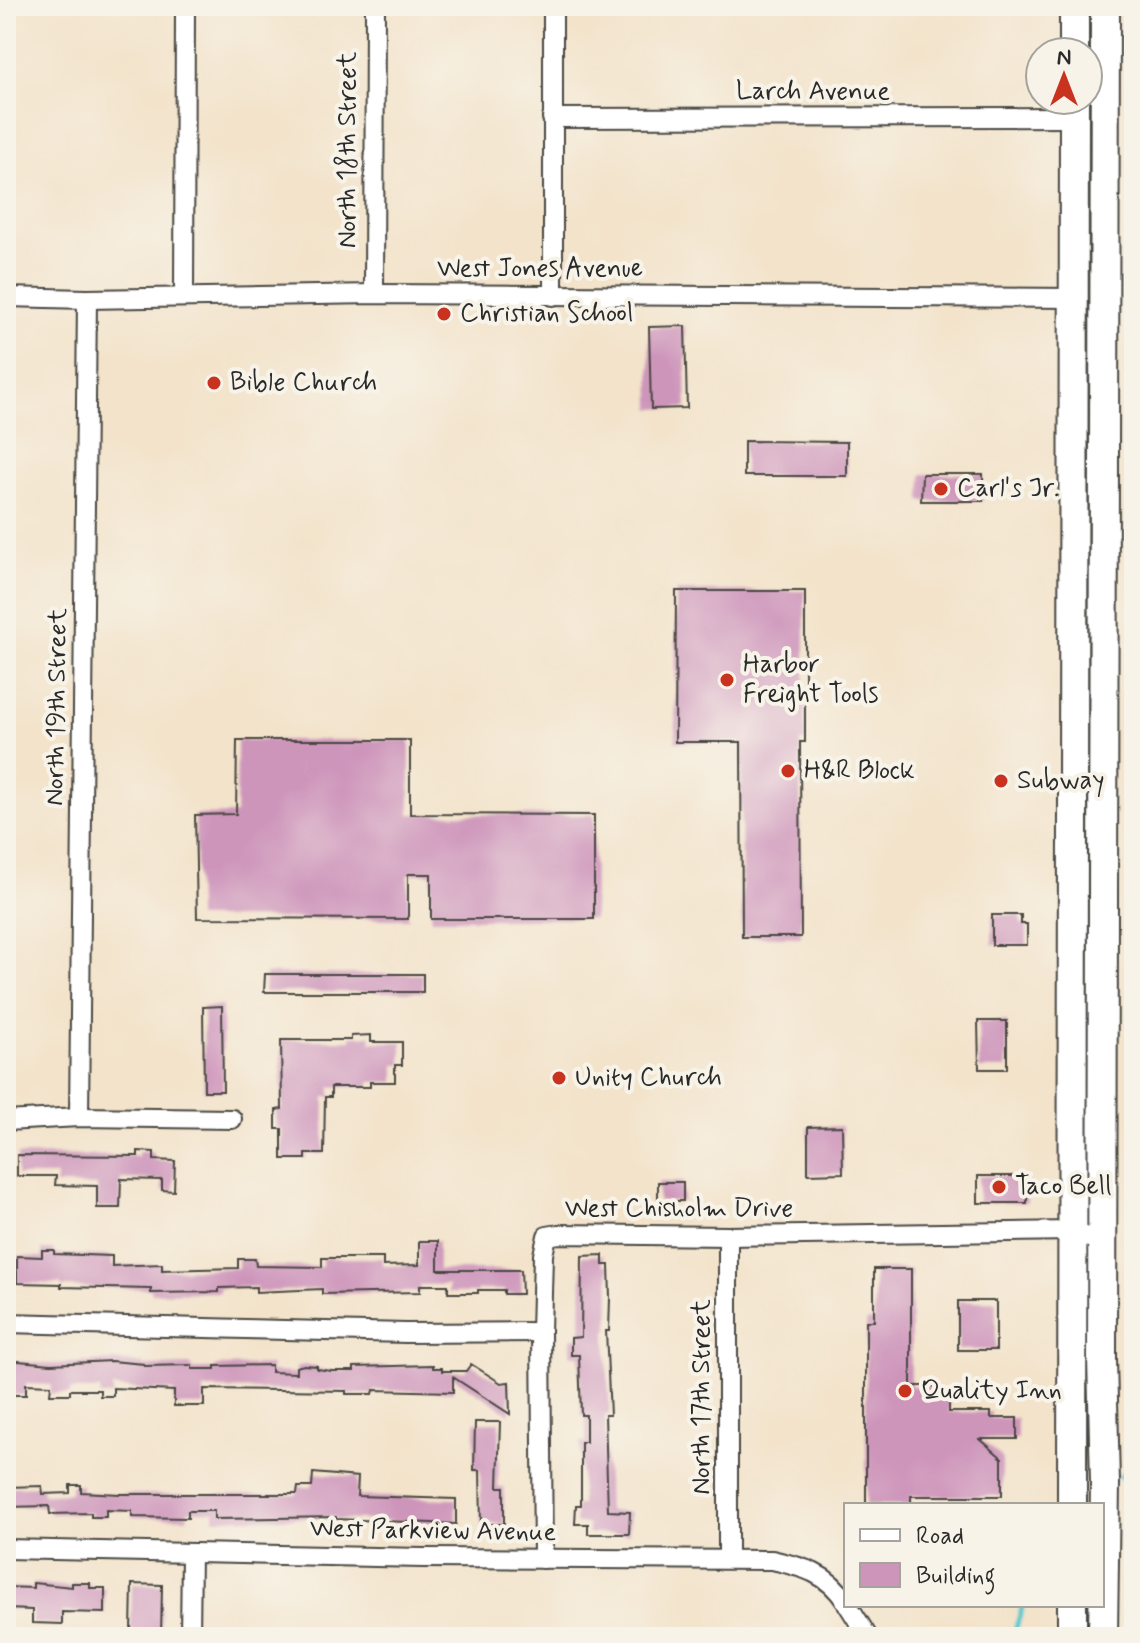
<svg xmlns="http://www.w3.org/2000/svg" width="1140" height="1643" viewBox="0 0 1140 1643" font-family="Mynerve,sans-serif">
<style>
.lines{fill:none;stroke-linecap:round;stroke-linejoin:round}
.stream{stroke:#5ac7ce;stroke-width:5}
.building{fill:#ce95bb}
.street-casing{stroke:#494743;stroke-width:22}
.primary-casing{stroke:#494743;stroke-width:32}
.street{stroke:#fff;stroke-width:18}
.primary{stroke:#fff;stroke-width:28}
.poi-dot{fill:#c8321e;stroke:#f7f3e8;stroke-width:3}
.labels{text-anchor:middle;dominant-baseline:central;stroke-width:8;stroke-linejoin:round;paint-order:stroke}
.street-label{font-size:26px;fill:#2b2b2b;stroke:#f7f3e8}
.poi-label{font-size:26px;fill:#2b2b2b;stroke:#f7f3e8;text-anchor:start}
</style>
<rect width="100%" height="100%" fill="#f7f3e8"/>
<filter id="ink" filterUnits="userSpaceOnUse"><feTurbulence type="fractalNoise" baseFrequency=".0125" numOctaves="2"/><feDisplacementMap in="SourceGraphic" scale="16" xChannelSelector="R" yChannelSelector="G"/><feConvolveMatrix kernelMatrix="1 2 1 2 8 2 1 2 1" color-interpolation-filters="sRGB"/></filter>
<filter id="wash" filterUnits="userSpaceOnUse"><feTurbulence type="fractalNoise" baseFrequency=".006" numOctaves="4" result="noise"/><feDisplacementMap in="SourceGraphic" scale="32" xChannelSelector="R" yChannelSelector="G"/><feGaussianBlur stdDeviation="1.8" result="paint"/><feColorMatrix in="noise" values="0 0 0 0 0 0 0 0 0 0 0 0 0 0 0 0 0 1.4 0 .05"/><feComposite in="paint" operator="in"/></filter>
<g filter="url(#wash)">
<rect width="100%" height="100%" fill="#f3e3cb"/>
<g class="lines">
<!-- stream -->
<g class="stream">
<path d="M1119 1477 1134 1466"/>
<path d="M1013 1637 1023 1605"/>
</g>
</g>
<g id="blocks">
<!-- building -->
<g class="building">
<path d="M685 326 687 408 651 409 649 327Z"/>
<path d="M744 441 847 442V476H744Z"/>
<path d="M922 474H983V501H921Z"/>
<path d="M676 591H805V742H800L801 937H742L741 742H675Z"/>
<path d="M237 740H410V814L594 815V919H431V874H408V919L197 918 195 815 236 814Z"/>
<path d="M992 915H1021V924H1027V945H992Z"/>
<path d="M265 974H423V992H264Z"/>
<path d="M222 1006 223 1091H204L203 1007Z"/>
<path d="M978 1021H1007V1069H979Z"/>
<path d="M371 1035V1042H402V1065H395V1082H370V1087H331V1097H325L324 1154H306V1159H282V1129H276V1110L282 1109 281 1040H351V1036Z"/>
<path d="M842 1126 843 1173 808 1174V1127Z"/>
<path d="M138 1151 154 1152V1160L175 1161 174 1191 162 1190V1180L121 1179 120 1208H97V1186L55 1185 56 1176H17V1155L138 1156Z"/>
<rect x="978" y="1176" width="49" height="27"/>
<rect x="658" y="1182" width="25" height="19"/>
<path d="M419 1241H438V1270H521L522 1294H504V1290H478V1293H448V1285H420V1292L322 1294V1289L256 1292V1287L219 1288V1292L151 1293V1289L61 1287V1284L17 1283V1256L42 1257V1250H54V1254L112 1256V1266L162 1264V1270L238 1268V1259H255L256 1266 322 1267V1258H383V1266L419 1265Z"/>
<path d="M603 1255V1265H609L610 1298 609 1331H606L610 1415H605L608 1511 630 1512 629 1534H588V1524H575L576 1505H581V1442H586V1415H581L579 1355H571V1338L581 1337 582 1256Z"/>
<path d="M874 1269H911V1386H936L949 1397V1412H991V1418H1017V1439H980L1002 1458V1496H911V1505H866V1321H874Z"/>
<rect x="958" y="1301" width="38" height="49"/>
<path d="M7 1360 51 1364 111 1361 144 1364V1366L192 1365V1369H215V1366L271 1365V1372L296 1373V1367L304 1365 317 1366V1369L331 1371H354V1367L433 1365V1368H442V1371H466L471 1364 501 1383 509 1382 510 1414 453 1377V1392L374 1390 373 1394H346V1391L204 1389V1406H174V1391L113 1388V1396H100V1390H70V1394H50L51 1385 26 1384V1395H6Z"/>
<path d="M475 1422H500L498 1487H504V1524H481L480 1470H474Z"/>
<path d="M313 1473 358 1477 357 1496 456 1499V1524L336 1519V1517L214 1519V1511H188V1518L132 1517V1511L106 1510V1517H91V1513L50 1514 49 1506 6 1507V1487L42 1486 43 1494 70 1493V1485H81V1492L120 1494H297L298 1487H312Z"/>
<path d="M33 1583 72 1587V1583H90V1588H105V1613L62 1612V1624L32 1623V1610L6 1609V1587L33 1588Z"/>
<path d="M132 1584 162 1585 161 1637H134V1631H131Z"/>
</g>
</g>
</g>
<g filter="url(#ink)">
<use href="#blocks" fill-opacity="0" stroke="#494743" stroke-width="2"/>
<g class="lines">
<!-- street casing -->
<g class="street-casing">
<g id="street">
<path d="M552 118 1074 117"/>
<path d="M374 294 375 6"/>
<path d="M184 296 185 6"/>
<path d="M553 296V6"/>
<path d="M6 297 87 299 374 294 1074 298"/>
<path d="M79 1117 87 299"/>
<path d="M6 1121 79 1117 232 1119"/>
<path d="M728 1236V1558"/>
<path d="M6 1323 406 1333 541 1332"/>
<path d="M6 1549 423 1558 772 1560C803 1567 828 1573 846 1602"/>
<path d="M543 1559 541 1332 543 1255 547 1236 559 1234 728 1236 1073 1231 1104 1244"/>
<path d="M848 1605 868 1637"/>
<path d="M190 1637 191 1553"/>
</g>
</g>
<!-- primary casing -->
<g class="primary-casing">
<g id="primary">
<path d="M1074 52V6"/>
<path d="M1072 1505 1074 100"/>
<path d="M1072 1637V1605"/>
<path d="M1103 1637 1105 1483 1102 1358 1105 6"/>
</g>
</g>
<!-- street -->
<use href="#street" class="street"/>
<!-- primary -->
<use href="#primary" class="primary"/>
</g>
</g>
<!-- markers -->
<g class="poi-dot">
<circle cx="444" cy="314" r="8"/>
<circle cx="214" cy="383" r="8"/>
<circle cx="941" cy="489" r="8"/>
<circle cx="727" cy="680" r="8"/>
<circle cx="788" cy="771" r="8"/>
<circle cx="1001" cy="781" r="8"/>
<circle cx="559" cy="1078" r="8"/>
<circle cx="999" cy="1187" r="8"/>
<circle cx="905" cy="1391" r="8"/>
</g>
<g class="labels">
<!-- street labels -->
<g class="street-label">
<text x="813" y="92">Larch Avenue</text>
<text transform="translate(348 150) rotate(-90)">North 18th Street</text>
<text x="540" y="269">West Jones Avenue</text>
<text transform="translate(57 707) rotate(-89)">North 19th Street</text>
<text x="679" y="1209">West Chisholm Drive</text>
<text transform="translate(702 1397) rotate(-90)">North 17th Street</text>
<text transform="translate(433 1531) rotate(1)">West Parkview Avenue</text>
</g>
<!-- poi labels -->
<g class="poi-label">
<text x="460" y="314">Christian School</text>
<text x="230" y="383">Bible Church</text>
<text x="957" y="489">Carl's Jr.</text>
<text x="743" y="665">Harbor<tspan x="743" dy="30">Freight Tools</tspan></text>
<text x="804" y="771">H&amp;R Block</text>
<text x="1017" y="781">Subway</text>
<text x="575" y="1078">Unity Church</text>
<text x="1015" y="1187">Taco Bell</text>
<text x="921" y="1391">Quality Inn</text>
</g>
</g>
<!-- margin -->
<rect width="1140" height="1643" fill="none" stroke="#f7f3e8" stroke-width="32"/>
<!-- legend -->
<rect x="844" y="1503" width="260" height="104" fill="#f7f3e8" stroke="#a5a39c" stroke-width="2"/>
<rect x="860" y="1529" width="40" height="12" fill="#ffffff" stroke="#a5a39c" stroke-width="2"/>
<text x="916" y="1543" font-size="24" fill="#2b2b2b">Road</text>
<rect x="860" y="1563" width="40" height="24" fill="#ce95bb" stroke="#a5a39c" stroke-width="2"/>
<text x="916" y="1583" font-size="24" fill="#2b2b2b">Building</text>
<!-- north arrow -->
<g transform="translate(1064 76)"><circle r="38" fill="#f7f3e8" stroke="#a5a39c" stroke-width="2"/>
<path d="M0-6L14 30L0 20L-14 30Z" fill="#c8321e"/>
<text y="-12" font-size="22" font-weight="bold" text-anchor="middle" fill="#2b2b2b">N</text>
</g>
</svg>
